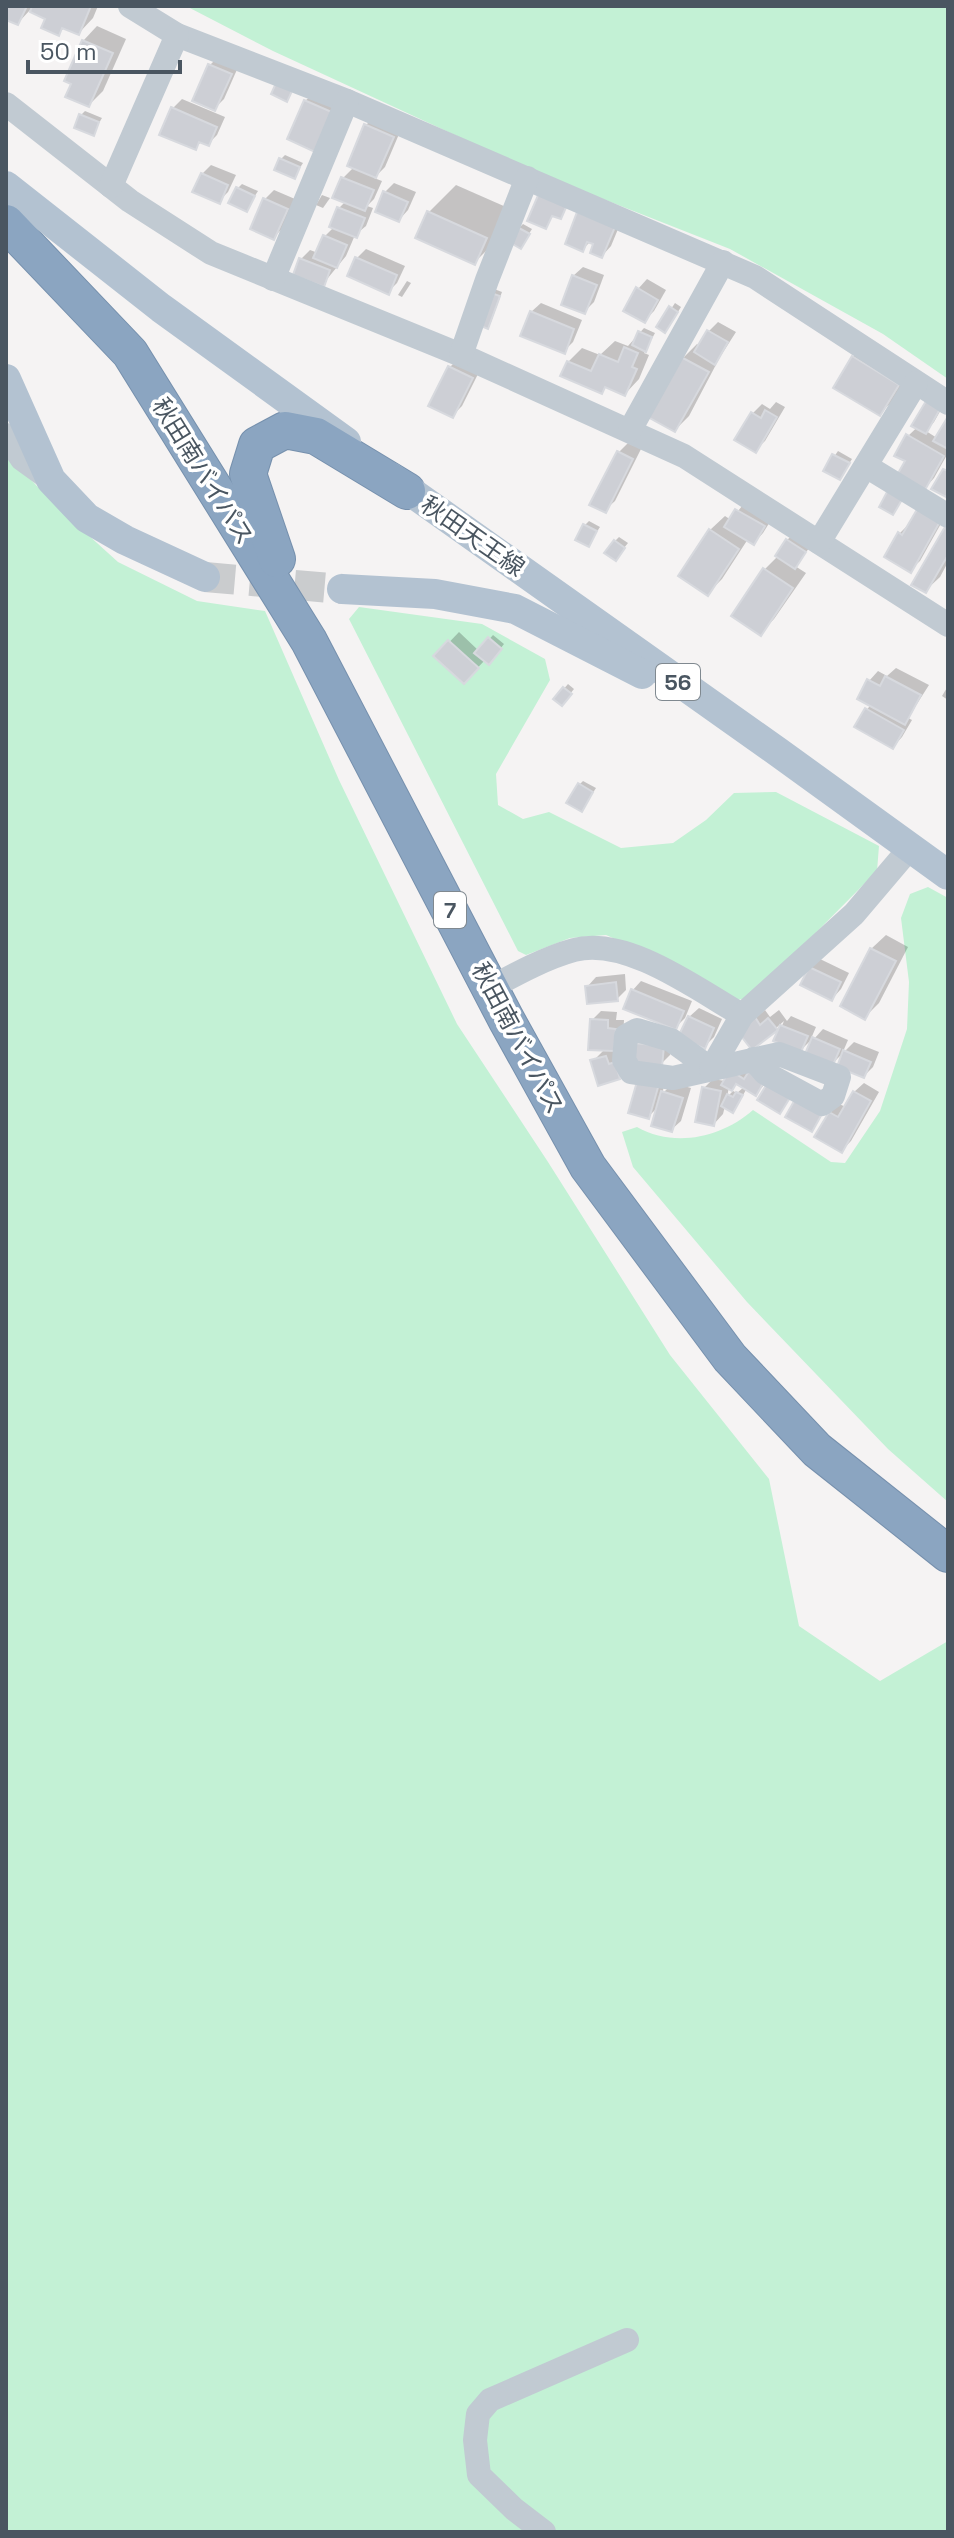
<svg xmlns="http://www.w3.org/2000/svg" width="954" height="2538" viewBox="0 0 954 2538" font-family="'Space Grotesk','Noto Sans JP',sans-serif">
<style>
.green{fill:#c3f1d5}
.shadow{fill:#0003;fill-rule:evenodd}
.building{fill:#cdcfd5;stroke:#d7d9de;stroke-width:2}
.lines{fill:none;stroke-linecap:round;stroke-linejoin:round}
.major-tunnel{stroke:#caccce;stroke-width:30;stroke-dasharray:30 15;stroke-linecap:butt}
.highway-casing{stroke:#7690ad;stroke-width:38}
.minor{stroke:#c1cad2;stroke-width:24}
.major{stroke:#b3c2d1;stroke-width:30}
.highway{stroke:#8ba5c1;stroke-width:36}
.labels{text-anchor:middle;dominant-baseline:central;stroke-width:7;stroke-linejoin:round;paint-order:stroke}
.shield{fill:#fff;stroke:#808990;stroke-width:2}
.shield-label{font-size:22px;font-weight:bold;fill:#4a5661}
.street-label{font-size:24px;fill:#4a5661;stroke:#fff}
</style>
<rect width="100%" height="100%" fill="#f5f3f3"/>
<!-- green -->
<g class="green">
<path d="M186 6H948V379L883 334 730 249 537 173 273 51Z"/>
<path d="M6 447 17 465 54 504 118 562 197 601 265 611 339 780 457 1024 548 1162 670 1355 769 1479 799 1626 880 1681 948 1641V2532H6Z"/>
<path d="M359 607 482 624 545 659 550 680 496 774 498 805 523 819 549 812 621 848 673 843 706 820 734 793 776 792 879 846 877 871 752 997 732 1001 636 948 606 935 570 938 526 955 518 951 349 619Z"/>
<path d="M928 887 948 898V1502L888 1449 747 1302 633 1167 622 1132 637 1127C674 1148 721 1138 753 1110L831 1162 845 1163 880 1111 907 1029 909 982 901 918 910 894Z"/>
</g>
<!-- shadow -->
<g class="shadow">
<path d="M6 6H98L93 18 79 33 65 27 59 33 48 18 30 10 18 23 6 18Z"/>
<path d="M97 26 126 39 103 91 89 105 83 41Z"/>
<path d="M219 56 239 65 224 99 215 108 195 100 210 65Z"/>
<path d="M315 92 342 104 326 141 305 101Z"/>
<path d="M182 99 225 117 217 135 208 144 202 141 195 148 173 108Z"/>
<path d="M85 111 102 118 93 133 81 115Z"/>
<path d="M375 116 402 127 385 167 374 178 382 181 374 199 367 206 373 208 366 226 355 235 346 256 323 284 301 259 310 250 318 253 325 236 334 227 339 208 346 201 343 178 354 167 366 125Z"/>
<path d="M285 155 303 163 294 177 281 159Z"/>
<path d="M211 165 236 175 228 192 219 201 202 174Z"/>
<path d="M394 183 416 192 408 210 399 220 385 192Z"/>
<path d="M242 184 258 191 246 210 238 188Z"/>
<path d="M456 185 513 210 502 235 475 262 429 212Z"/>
<path d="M274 190 295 199 283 228 274 237 265 199Z"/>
<path d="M322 195 330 198 323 208 316 205Z"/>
<path d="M588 203 623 217 611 246 602 256 596 243 591 241 583 249Z"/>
<path d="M523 224 532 229 521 246 519 228Z"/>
<path d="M366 249 405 266 397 283 388 292 349 275 357 258Z"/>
<path d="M583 267 604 275 594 302 585 311 573 276Z"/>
<path d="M647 279 666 290 654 311 645 320 638 289Z"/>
<path d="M407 281 411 283 402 297 398 295Z"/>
<path d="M494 289 502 292 491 322 487 326Z"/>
<path d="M541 303 582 320 573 342 564 351 531 312Z"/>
<path d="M675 303 681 307 669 326 659 327Z"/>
<path d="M718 322 736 332 720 357 689 416 675 430 683 358 697 344 700 346 709 331Z"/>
<path d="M644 328 655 333 644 353 649 355 639 379 625 394 607 386 602 391 568 362 582 348 600 355 615 341 628 346Z"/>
<path d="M868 343 912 370 894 400 879 414 853 357Z"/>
<path d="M459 358 481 368 462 406 452 416 450 367Z"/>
<path d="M947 399 934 422 926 431 937 438 948 419V453L934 478 925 488 907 461 908 436Z"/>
<path d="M776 402 785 407 765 441 755 450 753 413 762 404 770 409Z"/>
<path d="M628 443 641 449 615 501 605 510 619 452Z"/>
<path d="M838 451 852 459 840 478 825 470Z"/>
<path d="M746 501 773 517 763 533 754 543 748 539 722 579 708 593 710 530 725 516 731 520Z"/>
<path d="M948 511 920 561 910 570 886 556 900 533 909 524Z"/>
<path d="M589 521 600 527 588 545 585 525Z"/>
<path d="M948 526V562L940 577 925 591Z"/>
<path d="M797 531 814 542 795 566 806 573 774 619 760 633 734 615 765 569 778 556 787 540Z"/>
<path d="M619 537 628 543 619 554 615 541Z"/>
<path d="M459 632 479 651 493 635 504 644 493 658 486 659 464 682 436 656Z"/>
<path d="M896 668 929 685 908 718 912 720 902 737 893 747 856 726 871 704 869 681 878 671 887 676Z"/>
<path d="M568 684 574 689 566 699 556 698Z"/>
<path d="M948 686V700L942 696Z"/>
<path d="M583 781 596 788 585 805 579 785Z"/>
<path d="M886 935 908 947 879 1003 865 1017 871 949Z"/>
<path d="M820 959 849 973 841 989 832 999 810 968Z"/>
<path d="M625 974 626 990 617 999 587 987 596 977Z"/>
<path d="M641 981 692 1001 685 1018 676 1027 632 991Z"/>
<path d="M699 1008 722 1019 714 1037 705 1046 689 1017Z"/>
<path d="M765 1010 770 1017 779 1010 787 1021 791 1016 816 1027 810 1041 801 1050 776 1040 784 1021 776 1028 740 1031Z"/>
<path d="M601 1011 617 1012 616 1020H624L623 1040 628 1068 619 1078 593 1061 605 1049 592 1020Z"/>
<path d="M823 1029 848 1040 842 1054 833 1063 814 1039Z"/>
<path d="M644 1034 672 1037 670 1055 661 1064 635 1044Z"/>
<path d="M854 1042 879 1052 873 1067 864 1076 845 1051Z"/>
<path d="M740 1062 765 1084 756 1094 747 1088 737 1106H725L723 1114 714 1124 704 1088 713 1079 725 1081ZM737 1083 744 1087 737 1093 733 1091 727 1097 729 1087Z"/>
<path d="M667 1075 662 1094 673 1083 691 1088 681 1121 671 1130 659 1106 648 1117 630 1112Z"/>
<path d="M864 1083 879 1092 851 1141 842 1150 830 1113 839 1104 846 1107 854 1092Z"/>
</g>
<!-- building -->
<g class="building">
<path d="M6 6H27L18 25 6 20Z"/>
<path d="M32 6H91L79 35 62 28 59 36 41 28 45 19 30 12Z"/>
<path d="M82 40 113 53 89 107 65 97 71 84 64 81Z"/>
<path d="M208 64 232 74 215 111 192 101Z"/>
<path d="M276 83 292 91 287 102 271 94Z"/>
<path d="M304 100 334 113 317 153 287 139Z"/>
<path d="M171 107 217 127 209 146 199 142 196 150 159 135Z"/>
<path d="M79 114 99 122 94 136 74 128Z"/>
<path d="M364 124 394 137 376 178 347 166Z"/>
<path d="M279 158 300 167 295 179 274 170Z"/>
<path d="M201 173 228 185 220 204 192 192Z"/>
<path d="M341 177 374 190 365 211 332 198Z"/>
<path d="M236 187 255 196 247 212 228 203Z"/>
<path d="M383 191 408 202 399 222 375 212Z"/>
<path d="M539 193 567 205 561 219 552 216 546 229 527 221Z"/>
<path d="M263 198 288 209 274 240 250 229Z"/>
<path d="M337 207 365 218 357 238 329 227Z"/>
<path d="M427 211 487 238 475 265 415 238Z"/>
<path d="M577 212 615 227 602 258 590 253 593 244 587 242 583 252 565 244Z"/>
<path d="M517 227 530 234 521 249 509 242Z"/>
<path d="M323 235 347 245 337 268 313 258Z"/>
<path d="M355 257 397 275 389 295 347 276Z"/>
<path d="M299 258 330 270 324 287 293 275Z"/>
<path d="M572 275 597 285 585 314 561 305Z"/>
<path d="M636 287 658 300 645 323 623 311Z"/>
<path d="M488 292 500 296 488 329 476 324Z"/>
<path d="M669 306 678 312 665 333 656 327Z"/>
<path d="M530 311 574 329 565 354 520 336Z"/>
<path d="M707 330 728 342 715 365 694 352Z"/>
<path d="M638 331 652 337 646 352 632 345Z"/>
<path d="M624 347 638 353 632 367 637 369 625 396 605 387 602 394 560 376 567 361 591 371 599 354 618 362Z"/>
<path d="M852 356 899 385 880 416 833 388Z"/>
<path d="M681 357 709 372 675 432 648 417Z"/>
<path d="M448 366 473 378 453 418 428 406Z"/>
<path d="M926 401 940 409 926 434 911 426Z"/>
<path d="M765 410 777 417 756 453 734 440 751 412 761 418Z"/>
<path d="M947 418 948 419V449L933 441Z"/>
<path d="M906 434 944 456 925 490 897 475 905 461 894 456Z"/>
<path d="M617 451 633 459 606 513 589 505Z"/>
<path d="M832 454 850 463 840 480 823 471Z"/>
<path d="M943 469 948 471V493L946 497 931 489Z"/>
<path d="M888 490 903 498 893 515 879 507Z"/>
<path d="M919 506 942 518 911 573 884 557 898 532 902 535Z"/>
<path d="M735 509 765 526 754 545 724 527Z"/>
<path d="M583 524 597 531 589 547 575 540Z"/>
<path d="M946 525 948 526V555L926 593 911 585Z"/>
<path d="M709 529 739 549 708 596 678 576Z"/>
<path d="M786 539 806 552 795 569 775 556Z"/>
<path d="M614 540 625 548 616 561 604 553Z"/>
<path d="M763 568 793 588 761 636 731 616Z"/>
<path d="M488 637 502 649 489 665 474 653Z"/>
<path d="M448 640 479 668 464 684 433 656Z"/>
<path d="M885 676 921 695 905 725 857 699 867 679 880 686Z"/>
<path d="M563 687 572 694 562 706 553 699Z"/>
<path d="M865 708 904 730 893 749 854 727Z"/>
<path d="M578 783 593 792 582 812 566 803Z"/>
<path d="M870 948 896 961 865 1020 840 1006Z"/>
<path d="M809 967 841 982 832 1001 800 985Z"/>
<path d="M616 982 618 1001 587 1004 585 986Z"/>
<path d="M631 989 684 1011 676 1030 623 1009Z"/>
<path d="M688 1016 714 1028 705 1049 678 1037Z"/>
<path d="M755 1017 760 1025 768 1018 778 1030 752 1050 737 1031Z"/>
<path d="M590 1019 608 1020V1028L616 1029 614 1051 588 1050Z"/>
<path d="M780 1025 808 1036 801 1052 773 1041Z"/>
<path d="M812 1037 840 1049 833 1065 805 1054Z"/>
<path d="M633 1043 664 1046 662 1067 631 1063Z"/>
<path d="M843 1050 871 1062 864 1078 837 1067Z"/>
<path d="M606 1056 609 1064 615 1062 620 1079 598 1086 590 1060Z"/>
<path d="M730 1070 744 1079 749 1071 765 1080 756 1096 736 1084 732 1091 721 1085Z"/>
<path d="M638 1078 659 1084 649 1119 628 1113Z"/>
<path d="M768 1082 791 1096 780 1114 757 1100Z"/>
<path d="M702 1087 721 1091 714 1126 695 1122Z"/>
<path d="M661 1091 683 1098 672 1132 651 1126Z"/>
<path d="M853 1091 871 1101 842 1153 814 1137 829 1112 838 1117Z"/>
<path d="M736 1092 743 1095 733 1113 721 1106 727 1094 733 1097Z"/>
<path d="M797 1096 823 1112 812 1132 785 1117Z"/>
</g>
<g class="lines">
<!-- major-tunnel -->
<path class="major-tunnel" d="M205 577 342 589"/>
<!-- highway casing -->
<g class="highway-casing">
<g id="highway">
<path d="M6 223 130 353 309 641 506 1019 588 1167 730 1358 817 1450 948 1554"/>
<path d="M277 559 248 474 257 445 285 430 316 436 407 491"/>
</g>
</g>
<!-- minor -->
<g class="minor">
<path d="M130 6 177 35 347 101 755 277 948 403"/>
<path d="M6 104 130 201 211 253 461 355 684 456 948 625"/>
<path d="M111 186 177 35"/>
<path d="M273 279 347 101"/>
<path d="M461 355 487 280 527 178"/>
<path d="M630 430 723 262"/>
<path d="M6 435 22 459 51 480"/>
<path d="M866 466 948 516"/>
<path d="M819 542 916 383"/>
<path d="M490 988C516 974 545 958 574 950 627 936 698 990 742 1015"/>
<path d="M711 1069 671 1040 637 1030 626 1036 624 1060 631 1072 673 1078 779 1054 839 1077 833 1096 822 1104 765 1073 753 1059"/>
<path d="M711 1069 742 1015 854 914 910 848"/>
<path d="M544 2532 514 2509 479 2475 475 2440 478 2414 490 2400 627 2340"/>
</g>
<!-- major -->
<g class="major">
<path d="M6 186 161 308 346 442"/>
<path d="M6 379 51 480 87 518 125 540 205 577"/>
<path d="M390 477 778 752 948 875"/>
<path d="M342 589 435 594 515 609 642 674"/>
</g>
<!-- highway -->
<use href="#highway" class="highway"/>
</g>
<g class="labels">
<!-- shield labels -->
<g class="shield">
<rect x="656" y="664" width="44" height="36" rx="6"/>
<rect x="434" y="892" width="32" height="36" rx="6"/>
</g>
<g class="shield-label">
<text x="678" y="682">56</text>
<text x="450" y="910">7</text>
</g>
<!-- street labels -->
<g class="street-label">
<text transform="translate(203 471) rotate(58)">秋田南バイパス</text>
<text transform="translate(473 536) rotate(35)">秋田天王線</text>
<text transform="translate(518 1038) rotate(62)">秋田南バイパス</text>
</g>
</g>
<!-- border -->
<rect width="954" height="2538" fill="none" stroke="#4a5661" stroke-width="16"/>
<!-- scale -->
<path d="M28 60v12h152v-12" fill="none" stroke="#4a5661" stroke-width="4"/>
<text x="40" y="60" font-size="24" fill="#4a5661" stroke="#ffffff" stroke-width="6" paint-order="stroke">50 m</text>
</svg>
